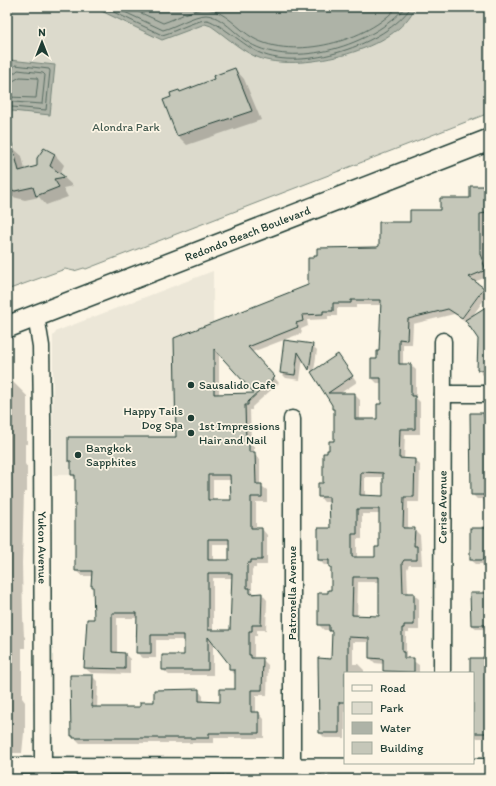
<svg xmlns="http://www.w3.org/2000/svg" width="496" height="786" viewBox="0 0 496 786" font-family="Itim,sans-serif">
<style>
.built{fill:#ece7d8}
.green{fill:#dcdacc;stroke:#7e8c80}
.water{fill:#aeb3a7;stroke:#758479}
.shadow{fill:#0003;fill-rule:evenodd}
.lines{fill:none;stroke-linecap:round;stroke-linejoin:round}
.shore{stroke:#586c62;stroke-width:1}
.building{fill:#c5c7b9;stroke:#1f3d34;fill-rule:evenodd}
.minor-casing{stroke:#1f3d34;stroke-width:19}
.major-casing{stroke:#1f3d34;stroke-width:24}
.minor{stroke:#fcf5e5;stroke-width:16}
.major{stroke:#fcf5e5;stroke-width:21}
.poi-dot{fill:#1f3d34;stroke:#fcf5e5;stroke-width:1.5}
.labels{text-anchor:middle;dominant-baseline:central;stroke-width:3.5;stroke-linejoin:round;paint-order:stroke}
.park-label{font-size:12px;fill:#455c52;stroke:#fcf5e5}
.street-label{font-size:12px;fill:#1f3d34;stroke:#fcf5e5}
.poi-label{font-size:12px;fill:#1f3d34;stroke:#fcf5e5;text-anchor:start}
</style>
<rect width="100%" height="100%" fill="#fcf5e5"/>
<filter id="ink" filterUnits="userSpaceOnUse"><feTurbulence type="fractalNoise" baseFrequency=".025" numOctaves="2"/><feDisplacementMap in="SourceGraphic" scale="8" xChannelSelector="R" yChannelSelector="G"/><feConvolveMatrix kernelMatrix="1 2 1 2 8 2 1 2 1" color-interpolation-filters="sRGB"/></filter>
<g filter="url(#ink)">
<!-- built -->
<path class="built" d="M213 271 214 475H53V336L57 331Z"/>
<!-- green -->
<path class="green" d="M7 7H489V113L86 269 84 268 74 271 65 269 7 290Z"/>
<!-- water -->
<g class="water">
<path d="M93 7H415C397 51 303 71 262 59 243 53 227 37 211 26L205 24 162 40Z"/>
<path d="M10 60 55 65 50 115 12 111 10 121 7 120V86Z"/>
</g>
<!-- shadow -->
<g class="shadow">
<path d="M235 69 244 79 261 120 187 145 178 136 173 98 179 91 181 93 215 79Z"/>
<path d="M7 143 22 156 25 170 38 166 44 149 55 155 64 165 60 174 73 186 63 188 68 197 46 205 39 197 25 200 13 197 7 192Z"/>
<path d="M471 187H489V245H485V260L489 270V276L474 282 482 288 461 318 454 314 413 324 412 344H403V365H411L416 370V398L420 402V434H405L404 459 415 460 420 465 419 502H408V529H414L420 535 422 565H409L407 569 408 594H413L419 599V630H409V633H406V656L419 665V673H384V664L375 663 370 658V642H353V664H358L364 670V673H345V738H325L320 733 332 660 333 633 329 630H324L319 625 329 594 332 591V569L330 565H324L319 560 331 529 330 502H324L319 496 324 484 328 454 335 442V411L333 404 303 357 300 380 286 378 281 373 285 341 312 345 317 350 314 371 338 355 357 382 339 394H354L360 400V420H378L382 405V383H377L372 378 380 352 381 305H356V308H337V316H328V319L307 320 308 326 301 329 302 333 252 352 279 383 252 407V410H250L251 444 254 447V453L260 459V485L267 490V502H256V529H262L267 535V565H256V568H253L252 571V591L255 594H262L267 600 266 630H257V636H254V659H262L268 665 267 695H256V713H259L264 719V738H214V743H80L72 735 92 676 98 682 97 708H141L198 690 203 696V702L221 703 236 690V675L230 670V664L213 642V675H169L163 670 185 656V640H156V658H143L137 653 138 618H117V653L125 654 130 659V674L91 673 85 668 95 620 93 576H82L76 571V479L72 475V464L69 461V438H177L175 339 309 285 377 248 411 223 471 199ZM219 353 256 394 219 395ZM365 477H384V497L365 496ZM213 480H232V501H213ZM362 514H380V548L376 558H357V539H362ZM213 544H230V561H213ZM213 578H233L231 631H213ZM358 582H380V617L357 616Z"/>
<path d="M484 289 488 294 471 318 489 306V375H483L478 369 484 346 467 323 462 319Z"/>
<path d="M7 382H13L27 396V444H25V464L27 467V492H24L22 563 23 617 24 636 25 637V648H22V698L25 702V733H24L22 753H7Z"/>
<path d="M471 414H489V738H477L473 734V673H471V659H482V656H486L487 633 484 629H477L472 625 482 591H485V569L482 564H476L471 560 482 526H485V505L483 499H477L472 494Z"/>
</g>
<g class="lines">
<!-- shore -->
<g class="shore">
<path d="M103 7 162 35C175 32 193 21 206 20 216 20 247 48 260 53 301 72 386 45 411 7"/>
<path d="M114 7 163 30C175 27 194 15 206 15 222 16 236 35 249 43 294 70 374 45 405 7"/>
<path d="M128 7 163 23C176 19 193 8 207 9 225 11 238 29 253 38 293 61 369 41 397 7"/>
<path d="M7 71 11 70 15 65 49 69 50 71 46 110 12 107 8 110 7 115"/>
<path d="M7 76 12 75 18 70 43 73 45 75 42 104 13 102 7 104"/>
<path d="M7 82 13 81 20 77 37 78 38 80 36 98 7 97"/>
</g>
</g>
<!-- building -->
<g class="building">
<path d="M235 68 252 111 177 136 163 100 171 97 170 93 179 90 180 92 214 79 213 76Z"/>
<path d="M7 140H11L19 171 37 166V158L44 148 55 154 50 166 65 177 54 179 59 187 36 196 33 187 15 191 7 189Z"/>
<path d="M470 186H486V213L480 214V254L486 270 469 277 484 288 462 318 448 309 408 319 407 340 399 339V364H411V396H415V429H400L399 458 415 459 414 497H404L403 528H415L414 546H417V560H404L402 563 403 593H414V625H404V628H402V652H404V658H414V672L383 671V659L369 658V638L348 637V672H345V702H339V733H319L318 658 331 659 332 631H329V625H318V593H328V590H331V567H329V560H318V528H330L329 497H318V483H323V453H327V450H329V441H334V409H332V405L311 372 338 354 353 376 328 393H355V419H377V404H381V378H371V359H377V351H379L381 300H351V303H333V311H323V314L302 315 303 321 296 323 298 327 248 347 275 377 248 402V405H245L246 441H249V452H255L256 484H262V497H251V528H262V560H251V563H248L247 566V588H250V594L262 593 261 625H252V631H249V655H251V658H263L262 690H251V712H259V733H209V738H73V736H71L70 675H93L92 707H140V702H154V690L199 689V701L220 702V689H235V670H229V664L208 637V670H162V655H184V635H151V653H136L137 613H112V652L125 653V669L84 668 87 619H94L93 586H91L92 571H75V475H71V461H68V437H176L174 338 308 285V258H314V255H317V248L377 247 379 246V222H410V210H440V198H470ZM214 349 254 393 214 394ZM361 472 383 473V496L360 495ZM208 475H230L231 500H208ZM357 509H379V547H375V557H352V534H357ZM208 539H229V560H208ZM208 573H232L230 630H208ZM353 577H379V616L352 615Z"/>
<path d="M489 305V370H477L478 339 465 320Z"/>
<path d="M284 340 313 344 309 370 298 352 295 375 280 373Z"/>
<path d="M470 413H484V417H489V495H471Z"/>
<rect x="470" y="528" width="19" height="32"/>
<path d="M470 593H489V625H471Z"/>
<path d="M470 658H489V733H473V672H470Z"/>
</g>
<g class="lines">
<!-- minor casing -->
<g class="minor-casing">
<g id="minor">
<path id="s1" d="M36 316 41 346 42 418 43 779"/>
<path d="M443 394H489"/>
<path id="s2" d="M442 673 443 341"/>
<path d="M7 766 489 767"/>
<path d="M292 766V419"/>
</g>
</g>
<!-- major casing -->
<g class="major-casing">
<g id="major">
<path id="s3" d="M7 327 489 140"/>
</g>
</g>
<!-- minor -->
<use href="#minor" class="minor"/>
<!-- major -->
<use href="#major" class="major"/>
</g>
</g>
<!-- markers -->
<g class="poi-dot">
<circle cx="191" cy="385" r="4"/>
<circle cx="191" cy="418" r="4"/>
<circle cx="191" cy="433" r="4"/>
<circle cx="78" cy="455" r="4"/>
</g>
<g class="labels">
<!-- park labels -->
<g class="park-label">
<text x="126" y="127">Alondra Park</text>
</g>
<!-- street labels -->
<g class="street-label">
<text stroke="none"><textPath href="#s3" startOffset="258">Redondo Beach Boulevard</textPath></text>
<text stroke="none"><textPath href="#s2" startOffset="166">Cerise Avenue</textPath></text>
<text stroke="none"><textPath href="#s1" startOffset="232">Yukon Avenue</textPath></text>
<text transform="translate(292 593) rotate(-90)">Patronella Avenue</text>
</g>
<!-- poi labels -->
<g class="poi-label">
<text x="199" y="385">Sausalido Cafe</text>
<text x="183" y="411" text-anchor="end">Happy Tails<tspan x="183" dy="14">Dog Spa</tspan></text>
<text x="199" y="426">1st Impressions<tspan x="199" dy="14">Hair and Nail</tspan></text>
<text x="86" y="448">Bangkok<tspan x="86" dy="14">Sapphites</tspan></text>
</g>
</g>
<!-- margin -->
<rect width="496" height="786" fill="none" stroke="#fcf5e5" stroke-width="24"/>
<rect x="12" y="12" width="472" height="762" fill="none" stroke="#1f3d34" stroke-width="1.5" filter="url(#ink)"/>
<!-- legend -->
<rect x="344" y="672" width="130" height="92" fill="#fcf5e5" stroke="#a4ab9e"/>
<rect x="352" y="685" width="20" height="6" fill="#fcf5e5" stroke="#a4ab9e"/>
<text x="380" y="692" font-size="12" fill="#1f3d34">Road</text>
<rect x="352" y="702" width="20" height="12" fill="#dcdacc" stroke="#a4ab9e"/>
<text x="380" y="712" font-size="12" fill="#1f3d34">Park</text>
<rect x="352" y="722" width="20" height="12" fill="#aeb3a7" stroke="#a4ab9e"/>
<text x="380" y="732" font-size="12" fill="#1f3d34">Water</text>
<rect x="352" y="742" width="20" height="12" fill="#c5c7b9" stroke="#a4ab9e"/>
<text x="380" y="752" font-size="12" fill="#1f3d34">Building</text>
<!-- north arrow -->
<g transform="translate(42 42)" stroke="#fcf5e5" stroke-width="3" paint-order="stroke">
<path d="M0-3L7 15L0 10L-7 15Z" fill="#1f3d34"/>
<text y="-6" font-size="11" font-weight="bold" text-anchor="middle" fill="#1f3d34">N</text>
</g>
</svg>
